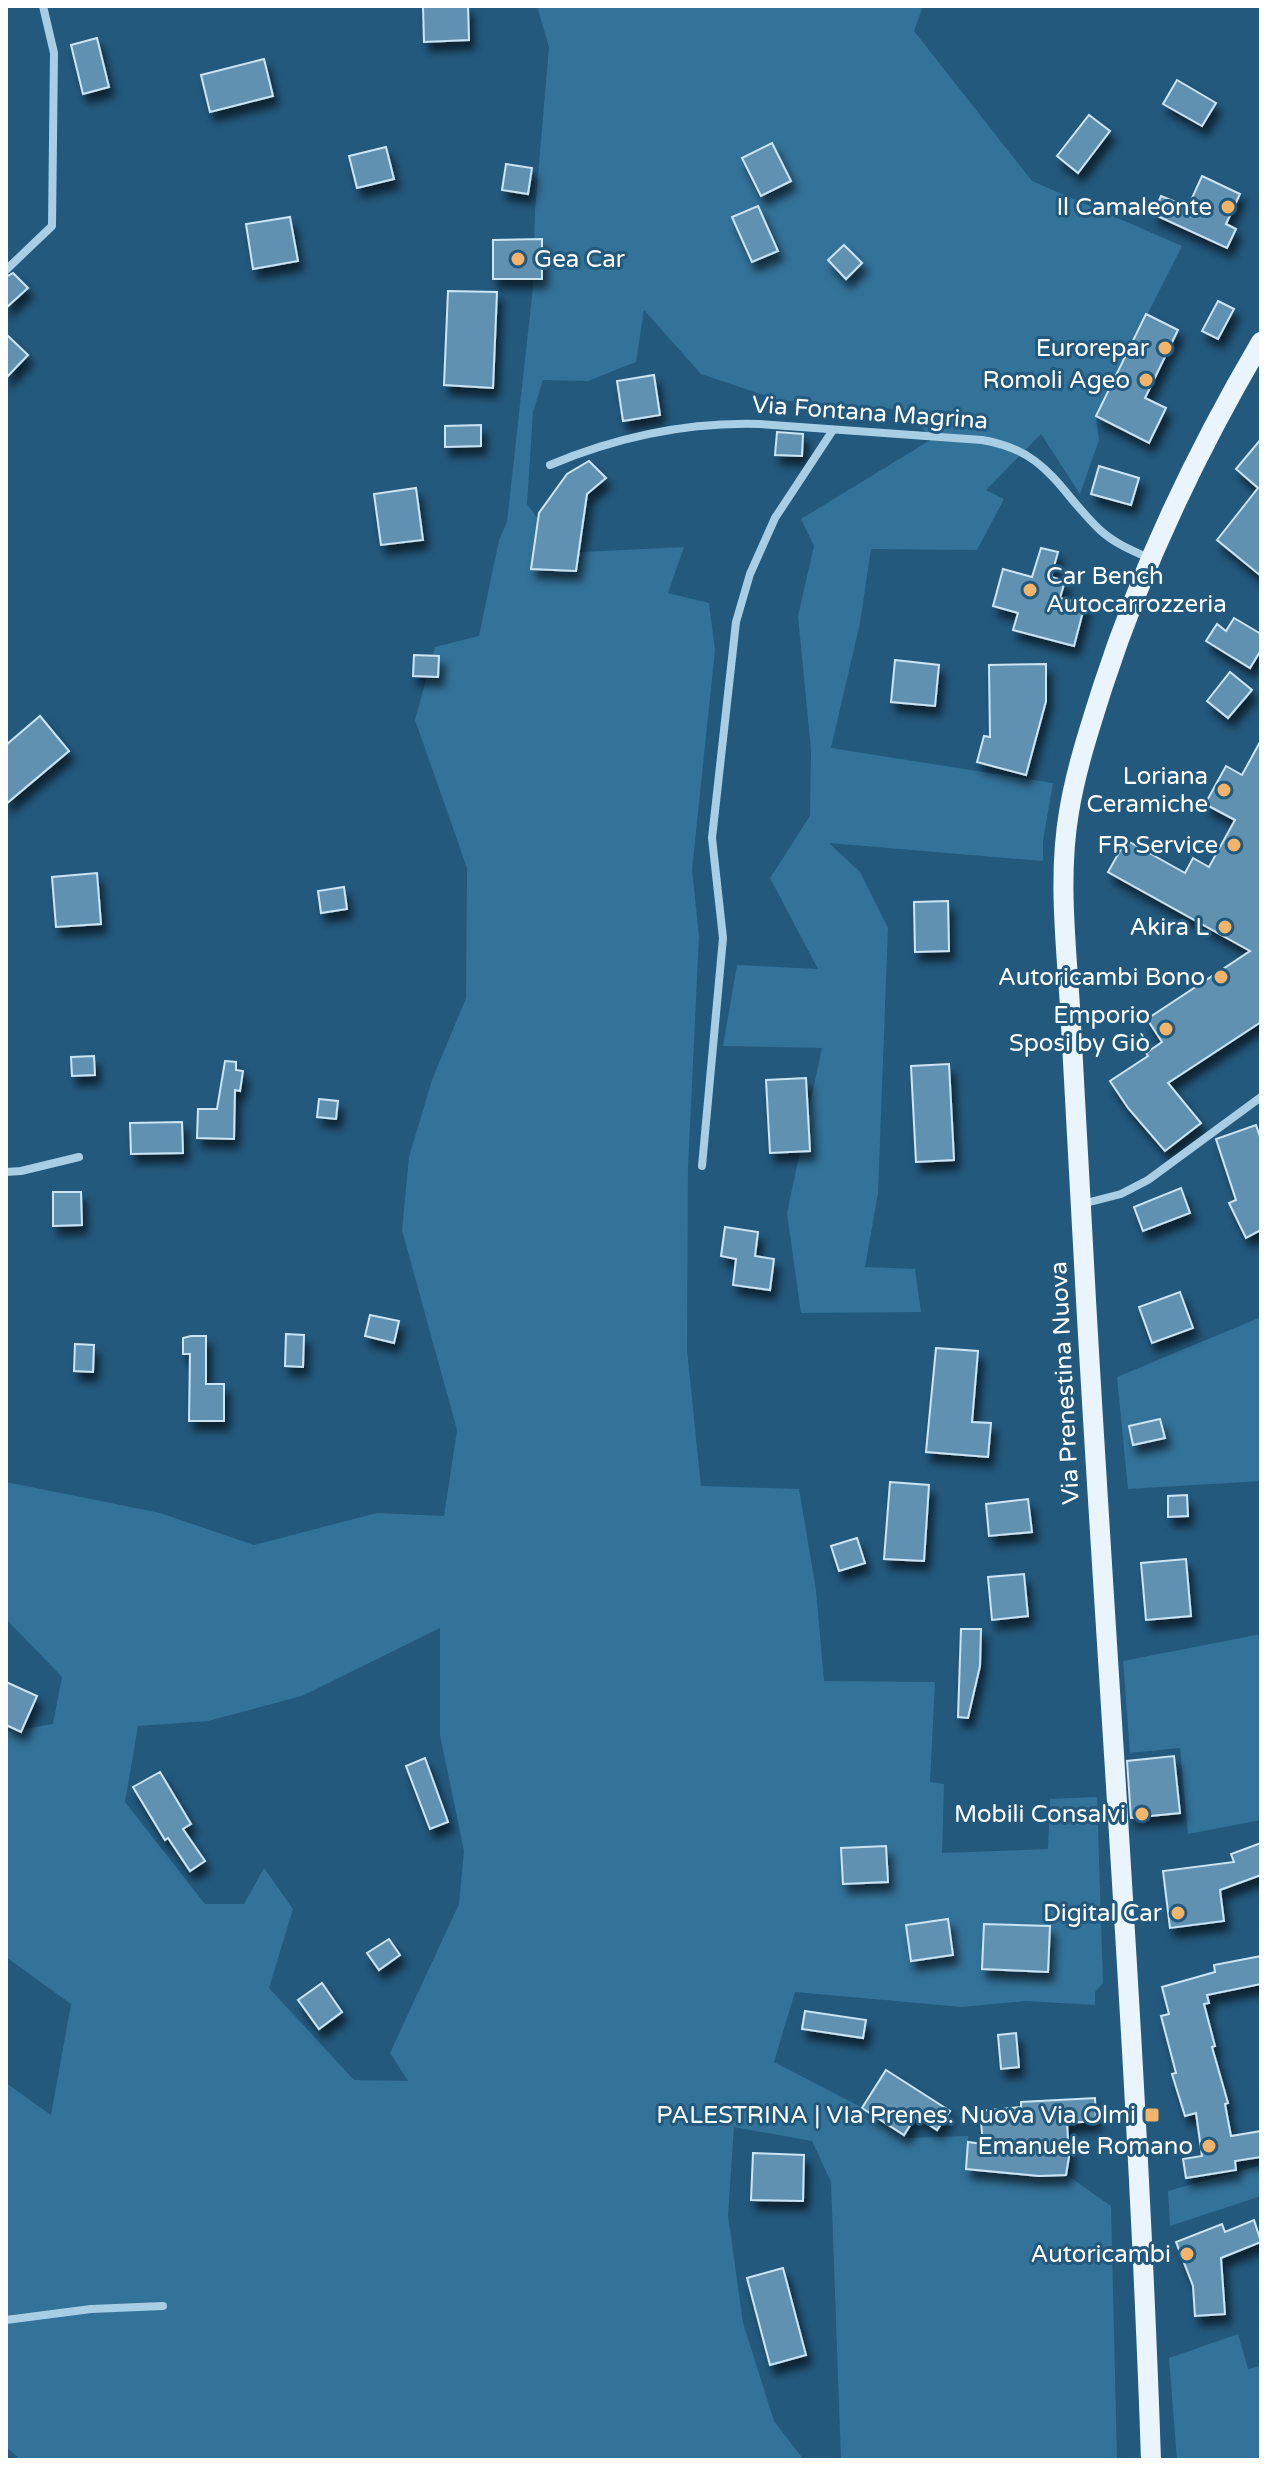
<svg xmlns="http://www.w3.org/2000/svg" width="1267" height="2466" viewBox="0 0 1267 2466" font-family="'Varela Round',sans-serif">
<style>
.green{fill:#337299;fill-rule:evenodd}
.building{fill:#6091b0;stroke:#cbe5f5;stroke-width:2;filter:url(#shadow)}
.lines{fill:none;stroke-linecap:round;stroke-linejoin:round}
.street{stroke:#a8cee6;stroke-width:8}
.primary{stroke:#e9f4fd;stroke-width:20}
.poi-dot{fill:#f1b46a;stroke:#23597d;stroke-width:3}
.labels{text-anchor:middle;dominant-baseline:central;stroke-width:6;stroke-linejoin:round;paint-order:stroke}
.poi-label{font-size:24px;fill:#fff;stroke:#23597d;text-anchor:end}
.street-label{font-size:24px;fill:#fff;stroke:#23597d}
</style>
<defs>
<filter id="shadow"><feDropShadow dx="5" dy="9" stdDeviation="4" flood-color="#0009"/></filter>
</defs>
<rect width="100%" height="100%" fill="#23597d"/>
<!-- green -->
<g class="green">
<path d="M537 6H923L914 31 1032 181 1182 246 1096 416 1099 440 1080 494 1041 434 986 490 1004 499 977 550 871 549 860 623 831 748 1053 783 1043 841V861L829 843 860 872 888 928 878 1193 865 1267 915 1269 921 1312 801 1313 787 1213 822 1048 723 1046 737 965 818 969 770 878 810 816 811 750 798 616 814 546 801 519 932 439 907 410 778 400 701 374 644 310 636 362 588 381 543 380 533 412 527 504 563 553 684 547 668 593 709 603 715 650 692 870 699 936 688 1168 687 1350 701 1486 799 1489 816 1590 824 1681 935 1682 930 1782 944 1784 942 1853 1048 1849 1050 1799 1097 1797 1103 1983 1095 1992V2005L1026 2001 962 2007 795 1992 774 2062 859 2106 908 2138 968 2136 967 2169 1040 2176 1067 2175 1111 2206 1117 2460H841L831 2182 812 2141 734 2127 728 2215 743 2323 774 2421 804 2460H6L18 2457 6 2447V2083L51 2115 71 2004 6 1957V1732L53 1724 62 1677 6 1619V1482L160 1513 254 1545 377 1513 444 1516 457 1430 402 1230 409 1157 432 1080 466 998 467 868 415 720 435 647 479 636 499 540 507 522 533 287 535 211 549 47ZM440 1628V1735L464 1851 459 1904 390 2053 408 2081 354 2080 269 1988 293 1909 264 1868 244 1904H205L125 1802 138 1726 208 1721 302 1696Z"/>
<path d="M1261 1317V1481L1128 1489 1117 1377Z"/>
<path d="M1261 1634V1820L1188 1834 1180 1748 1130 1753 1123 1661Z"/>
<path d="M1261 2165V2196L1170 2226 1168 2191Z"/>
<path d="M1238 2334 1248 2369 1261 2366V2460H1177L1169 2358Z"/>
</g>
<!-- building -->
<g class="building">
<path d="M423 6H468L469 40 424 42Z"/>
<path d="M97 38 109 87 83 94 71 45Z"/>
<path d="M264 59 273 96 210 112 201 75Z"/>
<path d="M1177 80 1216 103 1202 126 1163 104Z"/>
<path d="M1089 115 1110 131 1078 173 1057 156Z"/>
<path d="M772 143 791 181 761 196 742 158Z"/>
<path d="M386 147 394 179 357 188 349 156Z"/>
<path d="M506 164 532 168 528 194 502 190Z"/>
<path d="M1202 176 1240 194 1226 224 1236 229 1227 248 1153 214 1161 196 1188 207Z"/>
<path d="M758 206 778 251 752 262 732 217Z"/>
<path d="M290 217 298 261 253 269 246 224Z"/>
<path d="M542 239V279H493V240Z"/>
<path d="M844 245 862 263 846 279 828 260Z"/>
<path d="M13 273 28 288 6 308V277Z"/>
<path d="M448 291 497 292 493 388 444 385Z"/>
<path d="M1218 301 1234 309 1218 339 1202 331Z"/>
<path d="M1146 314 1178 330 1145 398 1166 408 1149 443 1096 416Z"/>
<path d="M6 334 28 355 6 378Z"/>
<path d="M654 375 660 415 623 421 617 381Z"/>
<path d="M481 425V446L445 447V426Z"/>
<path d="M777 432 803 434 802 456 775 455Z"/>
<path d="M1261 439V576L1217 540 1258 488 1236 469Z"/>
<path d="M589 461 606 478 587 494 576 571 531 569 539 513 567 474Z"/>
<path d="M1099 466 1139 478 1131 505 1091 494Z"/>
<path d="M416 488 423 540 381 545 374 494Z"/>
<path d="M1041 548 1058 552 1051 577 1065 581 1060 598 1085 604 1074 646 1013 630 1018 613 993 606 1003 569 1032 577Z"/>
<path d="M1234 618 1261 634V650L1250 668 1206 641 1217 624 1226 631Z"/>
<path d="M414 655 439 656 438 677 413 676Z"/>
<path d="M895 660 939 665 935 706 891 702Z"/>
<path d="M1046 664V701L1026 775 977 762 984 736 990 737 989 665Z"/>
<path d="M1230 672 1252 690 1228 718 1207 701Z"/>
<path d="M40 716 69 751 6 804V745Z"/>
<path d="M1261 740V1022L1168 1083 1201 1123 1165 1151 1128 1108 1110 1081 1148 1056 1146 1053 1162 1042 1147 1019 1250 951 1108 872 1126 840 1185 873 1193 858 1209 867 1235 820 1205 804 1226 766 1242 775Z"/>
<path d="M97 873 101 924 56 927 52 877Z"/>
<path d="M344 887 347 909 321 913 318 891Z"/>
<path d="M948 901 949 951 915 952 914 902Z"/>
<path d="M94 1056 95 1075 72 1076 71 1057Z"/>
<path d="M225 1061 236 1062V1070L243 1071 240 1091 235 1090 234 1139 197 1138 198 1109H217Z"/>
<path d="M949 1064 954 1160 916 1162 911 1066Z"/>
<path d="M806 1078 810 1151 770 1153 766 1080Z"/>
<path d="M319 1099 338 1101 336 1119 317 1117Z"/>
<path d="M182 1122 183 1153 131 1154 130 1123Z"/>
<path d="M1256 1125 1261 1140V1230L1246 1238 1229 1203 1236 1200 1216 1139Z"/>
<path d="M1181 1188 1190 1213 1143 1231 1134 1207Z"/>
<path d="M53 1192H81L82 1225 53 1226Z"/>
<path d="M725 1227 758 1232 755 1256 774 1259 770 1290 733 1285 736 1259 721 1256Z"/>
<path d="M1180 1292 1193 1328 1152 1343 1139 1307Z"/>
<path d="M370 1315 399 1321 394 1343 365 1336Z"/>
<path d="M286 1334 304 1335 303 1367 285 1366Z"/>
<path d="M191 1336H206V1384H224V1421H189L190 1354H183V1338Z"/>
<path d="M75 1344 94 1345 93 1372 74 1371Z"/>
<path d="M936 1348 978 1351 972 1422 991 1423 988 1457 926 1452Z"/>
<path d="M1160 1419 1165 1438 1133 1445 1129 1426Z"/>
<path d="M890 1482 929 1485 924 1561 884 1559Z"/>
<path d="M1187 1495 1188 1516 1168 1517V1496Z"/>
<path d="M1028 1499 1032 1532 989 1536 986 1504Z"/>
<path d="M857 1538 865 1563 839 1571 831 1546Z"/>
<path d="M1186 1559 1191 1616 1146 1620 1141 1563Z"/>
<path d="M1024 1574 1028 1616 992 1620 988 1577Z"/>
<path d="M961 1629H981L980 1666 968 1718 958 1717Z"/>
<path d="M6 1682 37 1696 21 1732 6 1725Z"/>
<path d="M1174 1756 1180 1813 1131 1818 1127 1761Z"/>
<path d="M425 1758 448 1822 430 1829 406 1766Z"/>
<path d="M160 1772 191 1824 183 1829 205 1861 190 1871 168 1838 165 1840 133 1787Z"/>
<path d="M1261 1843V1875L1220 1890 1224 1921 1170 1928 1163 1871 1234 1862 1231 1854Z"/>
<path d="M886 1846 888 1882 843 1884 841 1848Z"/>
<path d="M948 1919 953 1955 911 1961 906 1925Z"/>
<path d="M984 1924 1050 1926 1048 1972 982 1969Z"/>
<path d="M389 1939 400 1955 379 1970 367 1953Z"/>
<path d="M1261 1956V1984L1207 1995 1209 2003 1204 2004 1215 2046 1212 2047 1228 2103 1225 2104 1231 2136 1261 2131V2157L1235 2161 1236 2170 1186 2178 1183 2159 1202 2156 1196 2113 1185 2116 1172 2074 1176 2073 1161 2016 1169 2014 1162 1987 1215 1972 1214 1965Z"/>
<path d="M322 1983 342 2012 319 2029 298 2000Z"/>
<path d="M805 2011 866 2020 863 2038 802 2029Z"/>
<path d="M1016 2033 1019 2067 1001 2069 998 2035Z"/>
<path d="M886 2070 950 2111 937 2130 916 2116 904 2135 862 2108Z"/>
<path d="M1095 2098 1096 2121 1067 2123 1069 2157 1066 2175 1039 2176 966 2169 968 2142 983 2144 980 2111 1021 2107V2102Z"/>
<path d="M753 2153 804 2155 803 2201 751 2200Z"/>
<path d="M1254 2220 1261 2242 1221 2258 1225 2314 1195 2316 1193 2286 1176 2242 1222 2224 1225 2232Z"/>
<path d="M783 2268 806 2355 770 2365 747 2278Z"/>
</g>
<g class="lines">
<!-- street -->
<g class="street">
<path d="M6 270 52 226 54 53 43 6"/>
<path d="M550 465C617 437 687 422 759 424L982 440C1048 451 1057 489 1100 530 1114 543 1131 550 1149 558"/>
<path d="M702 1166 723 938 712 838 736 622 750 574 775 518 833 430"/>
<path d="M6 1172 21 1171 79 1157"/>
<path d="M1082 1204 1121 1194 1148 1180 1261 1097"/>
<path d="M6 2320 91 2309 163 2306"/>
</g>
<!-- primary -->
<path class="primary" d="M1151 2460C1138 2073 1108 1687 1086 1300 1081 1202 1075 1105 1070 1007 1066 943 1058 876 1069 812 1076 769 1090 727 1103 686 1142 566 1197 451 1261 342"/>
</g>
<!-- markers -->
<g class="poi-dot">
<circle cx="1228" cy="207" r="8"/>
<circle cx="518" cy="259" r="8"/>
<circle cx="1165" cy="348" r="8"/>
<circle cx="1146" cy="380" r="8"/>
<circle cx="1030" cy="590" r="8"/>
<circle cx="1224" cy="790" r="8"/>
<circle cx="1234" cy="845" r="8"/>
<circle cx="1225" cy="927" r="8"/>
<circle cx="1221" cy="977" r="8"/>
<circle cx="1166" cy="1029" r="8"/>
<circle cx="1142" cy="1814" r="8"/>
<circle cx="1178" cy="1913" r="8"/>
<rect x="1144" y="2107" width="16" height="16" rx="4"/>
<circle cx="1209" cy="2146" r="8"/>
<circle cx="1187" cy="2254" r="8"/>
</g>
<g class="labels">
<!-- poi labels -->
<g class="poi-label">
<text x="1212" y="207">Il Camaleonte</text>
<text x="534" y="259" text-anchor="start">Gea Car</text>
<text x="1149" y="348">Eurorepar</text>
<text x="1130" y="380">Romoli Ageo</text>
<text x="1046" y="576" text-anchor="start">Car Bench<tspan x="1046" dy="28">Autocarrozzeria</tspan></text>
<text x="1208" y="776">Loriana<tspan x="1208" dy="28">Ceramiche</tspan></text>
<text x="1218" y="845">FR Service</text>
<text x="1209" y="927">Akira L</text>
<text x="1205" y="977">Autoricambi Bono</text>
<text x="1150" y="1015">Emporio<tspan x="1150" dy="28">Sposi by Giò</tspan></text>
<text x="1126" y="1814">Mobili Consalvi</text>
<text x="1162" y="1913">Digital Car</text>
<text x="1136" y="2115">PALESTRINA | VIa Prenes. Nuova Via Olmi</text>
<text x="1193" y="2146">Emanuele Romano</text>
<text x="1171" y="2254">Autoricambi</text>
</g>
<!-- street labels -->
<g class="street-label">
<text transform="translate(870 413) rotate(4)">Via Fontana Magrina</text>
<text transform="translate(1065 1383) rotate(-93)">Via Prenestina Nuova</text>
</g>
</g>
<!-- border -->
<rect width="1267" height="2466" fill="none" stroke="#ffffff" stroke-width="16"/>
</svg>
